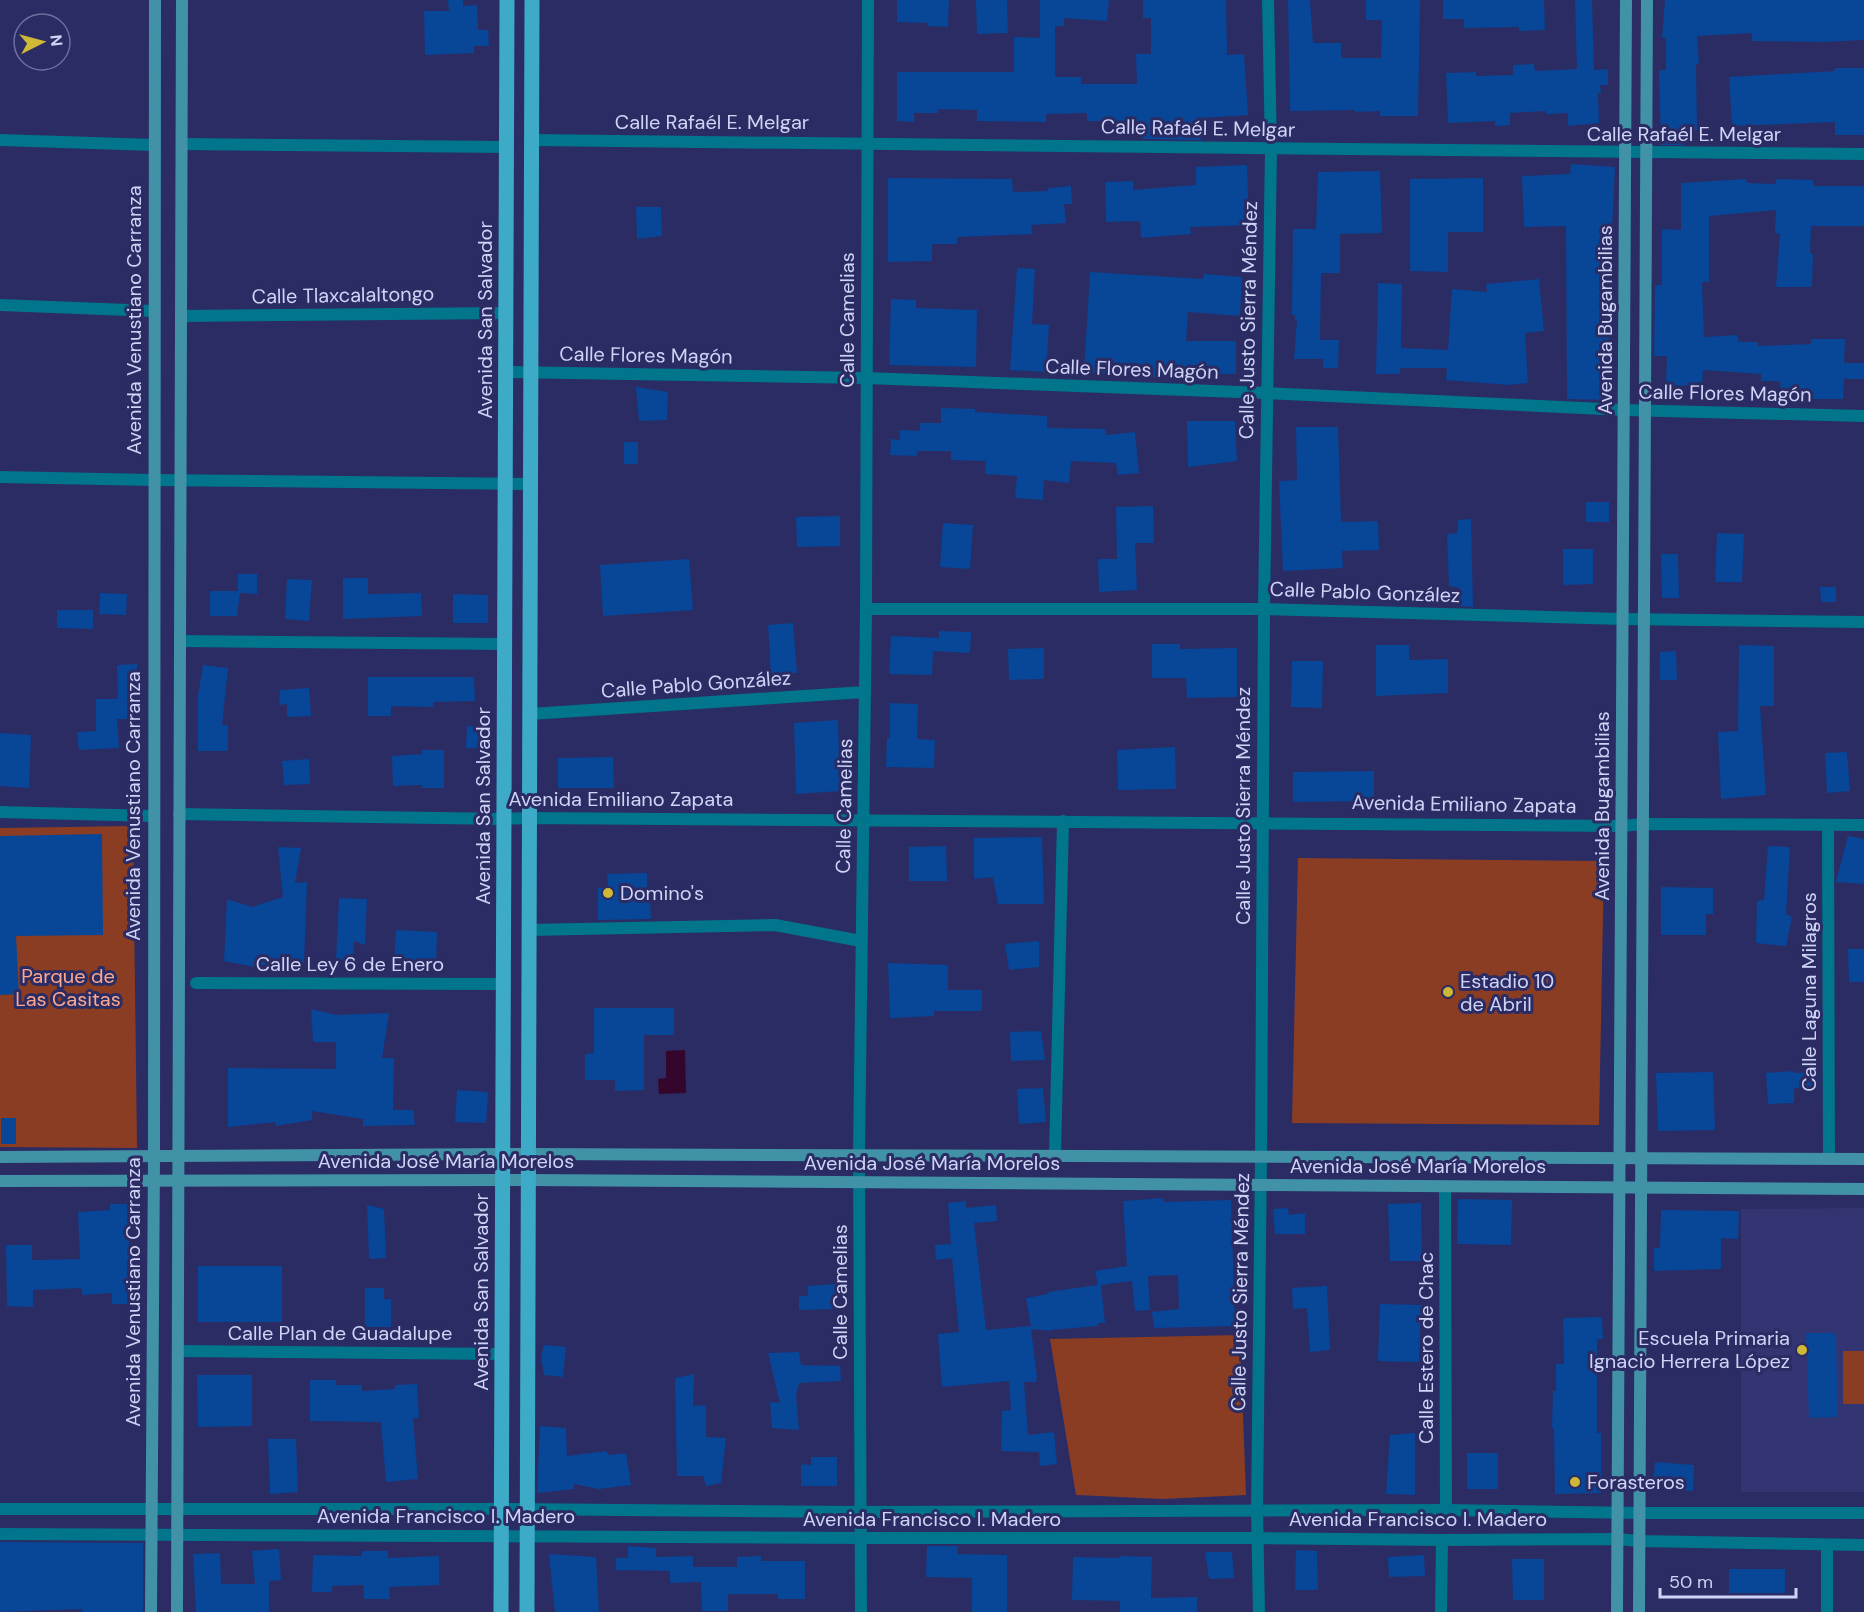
<svg xmlns="http://www.w3.org/2000/svg" width="1864" height="1612" font-family="'DM Sans',sans-serif">
<rect width="100%" height="100%" fill="#2b2c63"/>
<path fill="#333572" d="M1864 1208V1492H1741V1209Z"/>
<g fill="#8b3d23">
<path d="M133 826 137 1148 0 1147V828Z"/>
<path d="M1298 858 1604 861 1599 1125 1292 1123Z"/>
<path d="M1240 1335 1246 1495 1163 1499 1076 1495 1050 1339Z"/>
<rect x="1843" y="1351" width="21" height="53"/>
</g>
<path fill="#35062b" d="M685 1050 686 1093 659 1094 658 1079 666 1078V1051Z"/>
<g fill="#084698">
<path d="M448 0H463V6L477 5 478 30H488L489 46H474V53L425 55 424 11H449Z"/>
<path d="M897 0H949L948 27 928 26V23L897 22Z"/>
<path d="M976 0H1007L1008 33 977 34Z"/>
<path d="M1040 0H1109L1107 21 1064 18V26H1055V77H1081V84H1137L1136 54H1151V18H1143V0H1226L1227 55 1244 54 1248 115 1201 118V140L1143 139 1138 121H1087V113L1046 114V122L977 121V110L938 109V113H914V122L897 121V72H1014V37L1040 38Z"/>
<path d="M1288 0H1310L1313 43H1341V58H1381L1382 20H1366V0H1420L1418 116H1380V111L1355 112V110L1290 111Z"/>
<path d="M1443 0H1544L1545 30 1519 31V27L1464 28V19H1443Z"/>
<path d="M1575 0H1592L1594 70 1608 69V85H1600L1601 93H1598L1599 123 1568 126V113L1546 114V111L1510 113V125L1495 126V121L1448 123 1446 73 1476 72V76L1513 75V65L1534 64 1535 71 1577 69Z"/>
<path d="M1665 0H1864V40L1823 42 1752 41V33L1697 36 1699 63 1696 64 1697 130 1683 131V145H1661L1659 70H1666V37L1662 38Z"/>
<path d="M1835 68H1864V135H1835V122L1732 126 1729 77 1835 71Z"/>
<path d="M1571 164 1615 167 1612 230H1607V307H1609L1610 400 1567 399 1566 226 1524 227 1522 176 1570 174Z"/>
<path d="M1247 165 1249 225 1190 227 1191 234 1141 238 1140 221 1106 222 1105 182 1133 181V190L1196 185V167Z"/>
<path d="M1380 171 1382 233 1340 234V273H1321L1320 340H1339L1338 368H1323V359H1294L1297 320H1295V315H1292L1293 229H1316L1318 172Z"/>
<path d="M888 178 1012 179 1013 192 1048 191V188L1071 186 1072 204H1064L1066 223 1031 225 1032 234 957 237V244H932V261L888 262Z"/>
<path d="M1483 178V232H1448V272L1410 271V179Z"/>
<path d="M1746 179 1747 183 1775 184 1777 179 1813 180V186H1864V226H1811L1810 253 1813 254 1812 287H1776L1780 234 1775 233 1776 210 1709 216V282H1702L1704 337 1737 335 1739 342H1758V346L1811 344V339H1845L1844 363H1864V379H1844L1843 399H1807L1808 394 1781 393 1780 381H1761V374L1703 370 1702 386 1666 385 1667 356H1654L1655 285H1662V229L1681 230V183Z"/>
<path d="M636 207H661L662 236 637 239Z"/>
<path d="M1017 268 1035 269 1032 324 1049 325 1046 372 1010 370Z"/>
<path d="M1090 272 1203 279 1204 274 1242 277 1240 316 1188 312 1186 341H1236V374H1184V379L1084 372Z"/>
<path d="M1539 279 1544 331 1525 333 1528 383 1509 385 1446 380 1447 368H1400V374H1376L1378 283 1402 284 1401 348 1448 350 1452 289 1487 292 1486 284Z"/>
<path d="M891 299 916 300V308L977 310 976 367 889 365Z"/>
<path d="M636 387 668 392 667 420 639 421Z"/>
<path d="M941 408 975 409V412L1047 416V428L1106 429V435L1135 432 1139 473 1118 475 1116 463 1071 461 1069 483 1044 480 1043 500 1015 498 1017 476 985 474 986 461 951 460V451H917V456L890 455 891 439 900 440V430L920 431V423H941Z"/>
<path d="M1187 421H1235L1237 461 1188 467Z"/>
<path d="M1296 427H1338L1341 522 1378 521 1379 550 1342 551 1343 568 1283 571 1279 481 1297 480Z"/>
<rect x="624" y="442" width="14" height="22"/>
<rect x="1586" y="502" width="23" height="20"/>
<path d="M1153 506 1154 543H1135L1137 590 1099 592 1098 559H1117L1116 507Z"/>
<path d="M840 516V546L797 547 796 517Z"/>
<path d="M1471 519 1473 607 1460 606 1459 588 1449 586 1447 534 1457 533 1458 520Z"/>
<path d="M943 523 973 525 970 569 940 567Z"/>
<path d="M1717 533 1744 534 1742 582H1715Z"/>
<path d="M1563 549H1593V584L1563 585Z"/>
<path d="M1661 554H1678L1679 598H1662Z"/>
<path d="M689 559 693 610 603 616 600 565Z"/>
<path d="M238 574H257V594L240 593 237 616H210V591H238Z"/>
<path d="M343 578H368V594L421 593 422 616 343 619Z"/>
<path d="M287 579 312 580 309 621 285 619Z"/>
<path d="M1820 587H1836V602H1821Z"/>
<path d="M100 593 127 594 126 615 99 614Z"/>
<path d="M453 594 488 595V623H453Z"/>
<path d="M57 610H93V629L57 628Z"/>
<path d="M793 623 797 673 771 675 768 625Z"/>
<path d="M939 631 971 632 970 653 933 651 932 675 889 674 891 636 939 638Z"/>
<path d="M1152 644H1180V649L1237 648V697L1187 698 1186 678H1152Z"/>
<path d="M1376 645H1409V660L1448 659V693L1376 696Z"/>
<path d="M1739 645 1774 646V706H1760L1766 795 1721 799 1718 732 1738 731Z"/>
<path d="M1044 648V679L1009 680 1008 649Z"/>
<path d="M1676 651 1677 680H1660V652Z"/>
<path d="M1292 661H1323L1322 708 1291 707Z"/>
<path d="M137 664V719H117L119 748 79 750 77 732 96 731V699H118L117 665Z"/>
<path d="M203 665 228 668 222 725H228V751H198V696Z"/>
<path d="M368 677H474L475 701 433 702V707L391 706V716H368Z"/>
<path d="M309 688 311 716 287 717V704L279 705 280 690Z"/>
<path d="M890 703 918 704 917 739 935 740 934 768 886 767 887 738H890Z"/>
<path d="M838 720 840 791 796 794 794 723Z"/>
<path d="M467 726 486 727 485 748H466Z"/>
<path d="M0 733 31 735 29 788 0 786Z"/>
<path d="M1175 747 1176 789 1118 790 1117 750Z"/>
<path d="M422 750H444V788H422V785L393 786 392 756 422 754Z"/>
<path d="M1847 752 1850 791 1827 793 1825 753Z"/>
<path d="M613 757 614 788H558V758Z"/>
<path d="M309 759 310 784 284 785 282 761Z"/>
<path d="M1374 771V801L1293 802V772Z"/>
<path d="M102 834 103 935 16 936 19 994 0 995V836Z"/>
<path d="M1848 836 1864 839V884L1836 882Z"/>
<path d="M1042 837 1044 904H998L993 877 974 879V838Z"/>
<path d="M946 846 947 881H909V847Z"/>
<path d="M1768 846 1790 847 1786 914 1792 917 1786 946 1756 943 1757 901 1764 900Z"/>
<path d="M278 847 301 848 295 883 307 882 304 963 279 961 255 967 224 961 227 899 252 907 283 897Z"/>
<path d="M647 873V899H650L651 919 598 920V888H608L607 874Z"/>
<path d="M1661 887 1713 888V914H1706V935H1661Z"/>
<path d="M339 898 367 899 365 945 354 941 353 961 336 960Z"/>
<path d="M396 930 437 932 436 963 394 961Z"/>
<path d="M1039 941V967L1009 970 1005 944Z"/>
<path d="M1848 949H1864V982H1849Z"/>
<path d="M888 963 948 965V990H982V1011H934V1016L890 1018Z"/>
<path d="M594 1008H674V1035H644V1090L615 1091V1080H585V1054L594 1053Z"/>
<path d="M311 1009 336 1015 389 1013 382 1058H394L393 1110H413L415 1125 363 1126V1119L312 1111V1120L275 1126 276 1122 228 1127V1068L336 1069V1042H313Z"/>
<path d="M1041 1031 1045 1060 1011 1061 1010 1032Z"/>
<path d="M1794 1071V1073L1818 1072 1819 1087 1794 1088V1103L1768 1104 1766 1073Z"/>
<path d="M1713 1072 1715 1130 1658 1131 1656 1073Z"/>
<path d="M1043 1088 1046 1122 1019 1124 1017 1089Z"/>
<path d="M457 1090 488 1092 486 1123 455 1122Z"/>
<rect x="1" y="1118" width="15" height="26"/>
<path d="M1163 1198 1164 1202 1231 1200 1235 1326 1154 1328 1152 1312 1179 1309 1178 1275 1148 1276 1150 1310 1135 1311 1132 1281 1101 1285 1105 1323H1098V1326L1050 1330 1051 1331 1031 1329 1037 1377 1036 1382H1024L1028 1435 1054 1432 1057 1464 1040 1466 1039 1452 1001 1451 1002 1411 1011 1410 1009 1381 942 1387 938 1334 959 1332 952 1258 936 1260 935 1245 951 1244 948 1203 966 1201V1208L996 1205 997 1221 974 1223 986 1330 1031 1326 1026 1298 1048 1294V1292L1098 1285 1095 1271 1127 1266 1123 1201Z"/>
<path d="M1458 1199 1512 1200 1511 1245 1457 1244Z"/>
<path d="M1421 1203 1422 1261H1390L1388 1204Z"/>
<path d="M110 1204H128L130 1304H112V1293L82 1295 81 1288 33 1290V1307L7 1306 6 1245H32V1260L80 1259 78 1212 110 1210Z"/>
<path d="M367 1205 384 1209 386 1258 369 1259Z"/>
<path d="M1288 1208 1289 1215 1305 1213V1234H1275L1273 1209Z"/>
<path d="M1661 1210 1739 1211 1738 1239 1721 1238V1269L1654 1271V1248H1660Z"/>
<rect x="198" y="1266" width="84" height="56"/>
<path d="M835 1284 836 1309 799 1310V1296H808V1286Z"/>
<path d="M1327 1286 1330 1350 1310 1352 1307 1308 1293 1309 1292 1288Z"/>
<path d="M365 1288H384V1299H391V1327H365Z"/>
<path d="M1380 1304 1421 1305 1419 1362 1378 1361Z"/>
<path d="M1602 1317 1603 1339H1597V1433H1601V1493L1555 1494 1554 1428H1552L1553 1391H1556V1364H1564L1563 1318Z"/>
<path d="M1806 1333H1836L1838 1417 1809 1418Z"/>
<path d="M544 1345 566 1347 563 1377 544 1375 541 1357Z"/>
<path d="M799 1352 801 1365 840 1366 841 1381 799 1383 796 1396 799 1430 772 1428 770 1402 780 1403 768 1353Z"/>
<path d="M694 1374 693 1406 706 1405V1437L726 1438 721 1483 706 1486 703 1476H677L675 1378Z"/>
<path d="M197 1375H252V1426L198 1427Z"/>
<path d="M310 1380H336V1385H362V1391L395 1389V1385L417 1384 419 1418H413L418 1479 386 1482 381 1422 310 1421Z"/>
<path d="M540 1426 566 1428 567 1456 606 1451 609 1455 626 1453 631 1485 599 1489 574 1484V1489L537 1493Z"/>
<path d="M1415 1433V1495L1386 1494 1390 1435Z"/>
<path d="M268 1439H296L298 1492 270 1494Z"/>
<rect x="1467" y="1453" width="31" height="36"/>
<path d="M811 1457H837V1486H801V1464L811 1465Z"/>
<path d="M1655 1462 1694 1465 1693 1491 1653 1488Z"/>
<path d="M0 1542 143 1543V1612H82V1609L0 1612Z"/>
<path d="M628 1546 656 1548V1557L693 1556V1567H737V1557L761 1556V1561H805V1599H778V1594H728V1611H702L701 1582 670 1583V1571L616 1570V1558H628Z"/>
<path d="M927 1546H958L957 1554 1007 1555V1612H972V1578L926 1577Z"/>
<path d="M279 1549 281 1580 269 1581V1612H196L193 1554 220 1553 221 1584H255L252 1551Z"/>
<path d="M1296 1550 1317 1551 1318 1590H1295Z"/>
<path d="M362 1551H388V1558L439 1556V1585L389 1587 390 1599H364L363 1585 332 1586V1592H312L313 1555 362 1556Z"/>
<path d="M1205 1552H1232L1234 1578 1209 1579Z"/>
<path d="M549 1554 596 1557 599 1612H555Z"/>
<path d="M1424 1555 1425 1576 1389 1577 1388 1557Z"/>
<path d="M1120 1556 1152 1557 1151 1598 1197 1597V1612H1120V1601L1072 1600 1073 1557 1120 1558Z"/>
<path d="M1512 1559H1544V1600H1513Z"/>
<rect x="1729" y="1569" width="56" height="24"/>
</g>
<g fill="none" stroke-linecap="round" stroke-linejoin="round">
<g stroke="#01758c" stroke-width="12">
<path d="M0 140 154 145"/>
<path d="M532 140C976 143 1420 153 1864 154"/>
<path d="M182 144 507 147"/>
<path d="M0 305 154 311"/>
<path d="M181 316 506 313"/>
<path d="M506 372 866 378 1266 393 1624 410 1864 416"/>
<path d="M0 477 153 480 531 484"/>
<path d="M866 609H1264L1622 619 1864 622"/>
<path d="M180 641 505 644"/>
<path d="M530 714 865 692"/>
<path d="M0 812 153 816"/>
<path d="M179 814 504 819 529 818C893 819 1257 820 1621 826L1643 824 1864 825"/>
<path d="M1828 825 1829 1158"/>
<path d="M529 930 775 925 861 941"/>
<path d="M196 983 503 984"/>
<path d="M1055 1156 1063 821"/>
<path d="M1445 1186 1446 1510"/>
<path d="M178 1351 502 1354"/>
<path d="M0 1509H501L860 1512 1446 1510 1639 1513H1864"/>
<path d="M0 1534 862 1538H1258L1442 1540 1617 1539 1639 1541 1864 1545"/>
<path d="M861 1612 859 1155 866 609 868 0"/>
<path d="M1259 1612 1257 1510 1261 1157 1264 609 1271 149 1268 0"/>
<path d="M1441 1612 1442 1540"/>
<path d="M1827 1612V1545"/>
</g>
<g stroke="#4192a7" stroke-width="12">
<path d="M0 1157 528 1154 1864 1159"/>
<path d="M0 1181 528 1180 1864 1189"/>
<path d="M151 1612 154 1156 155 0"/>
<path d="M177 1612 182 0"/>
<path d="M1617 1612 1626 0"/>
<path d="M1639 1612 1647 0"/>
</g>
<g stroke="#3dabc7" stroke-width="15">
<path d="M501 1612 507 0"/>
<path d="M527 1612 532 0"/>
</g>
</g>
<g fill="#d0b837" stroke="#2b2c63" stroke-width="2">
<circle cx="608" cy="893" r="6"/>
<circle cx="1448" cy="992" r="6"/>
<circle cx="1802" cy="1350" r="6"/>
<circle cx="1575" cy="1482" r="6"/>
</g>
<g text-anchor="middle" stroke-width="6" stroke-linejoin="round" paint-order="stroke">
<g font-size="20" fill="#cfd4f6" stroke="#2b2c63">
<text x="712" y="129">Calle Rafaél E. Melgar</text>
<text transform="translate(1198 128) rotate(1)" y="7">Calle Rafaél E. Melgar</text>
<text x="1684" y="141">Calle Rafaél E. Melgar</text>
<text transform="translate(343 295) rotate(-1)" y="7">Calle Tlaxcalaltongo</text>
<text transform="translate(134 320) rotate(-90)" y="7">Avenida Venustiano Carranza</text>
<text transform="translate(485 320) rotate(-90)" y="7">Avenida San Salvador</text>
<text transform="translate(847 320) rotate(-90)" y="7">Calle Camelias</text>
<text transform="translate(1248 320) rotate(-89)" y="7">Calle Justo Sierra Méndez</text>
<text transform="translate(1605 320) rotate(-90)" y="7">Avenida Bugambilias</text>
<text transform="translate(646 355) rotate(1)" y="7">Calle Flores Magón</text>
<text transform="translate(1132 369) rotate(2)" y="7">Calle Flores Magón</text>
<text transform="translate(1725 393) rotate(1)" y="7">Calle Flores Magón</text>
<text transform="translate(1365 592) rotate(2)" y="7">Calle Pablo González</text>
<text transform="translate(696 684) rotate(-4)" y="7">Calle Pablo González</text>
<text x="621" y="806">Avenida Emiliano Zapata</text>
<text transform="translate(1464 804) rotate(1)" y="7">Avenida Emiliano Zapata</text>
<text transform="translate(133 806) rotate(-90)" y="7">Avenida Venustiano Carranza</text>
<text transform="translate(483 806) rotate(-90)" y="7">Avenida San Salvador</text>
<text transform="translate(844 806) rotate(-89)" y="7">Calle Camelias</text>
<text transform="translate(1243 806) rotate(-90)" y="7">Calle Justo Sierra Méndez</text>
<text transform="translate(1602 806) rotate(-90)" y="7">Avenida Bugambilias</text>
<text x="350" y="971">Calle Ley 6 de Enero</text>
<text transform="translate(1809 992) rotate(-90)" y="7">Calle Laguna Milagros</text>
<text x="446" y="1168">Avenida José María Morelos</text>
<text x="932" y="1170">Avenida José María Morelos</text>
<text x="1418" y="1173">Avenida José María Morelos</text>
<text transform="translate(133 1292) rotate(-90)" y="7">Avenida Venustiano Carranza</text>
<text transform="translate(481 1292) rotate(-90)" y="7">Avenida San Salvador</text>
<text transform="translate(840 1292) rotate(-90)" y="7">Calle Camelias</text>
<text transform="translate(1240 1292) rotate(-89)" y="7">Calle Justo Sierra Méndez</text>
<text x="340" y="1340">Calle Plan de Guadalupe</text>
<text transform="translate(1426 1348) rotate(-90)" y="7">Calle Estero de Chac</text>
<text x="446" y="1523">Avenida Francisco I. Madero</text>
<text x="932" y="1526">Avenida Francisco I. Madero</text>
<text x="1418" y="1526">Avenida Francisco I. Madero</text>
</g>
<g font-size="20" fill="#cfd4f6" stroke="#2b2c63" text-anchor="start">
<text x="620" y="900">Domino's</text>
<text x="1460" y="988">Estadio 10<tspan x="1460" dy="23">de Abril</tspan></text>
<text x="1790" y="1345" text-anchor="end">Escuela Primaria<tspan x="1790" dy="23">Ignacio Herrera López</tspan></text>
<text x="1587" y="1489">Forasteros</text>
</g>
<g font-size="20" fill="#fca88e" stroke="#2b2c63">
<text x="68" y="983">Parque de<tspan x="68" dy="23">Las Casitas</tspan></text>
</g>
</g>
<g transform="translate(42 42) rotate(84)"><circle r="28" fill="#2b2c63" stroke="#6d6f9e" stroke-width="1.5"/>
<path d="M0-4.5L10 22L0 15L-10 22Z" fill="#d0b837"/>
<text y="-9" font-size="16" font-weight="bold" text-anchor="middle" fill="#cfd4f6">N</text>
</g>
<path d="M1660 1588v9h136v-9" fill="none" stroke="#cfd4f6" stroke-width="3"/>
<text x="1669" y="1588" font-size="18" fill="#cfd4f6" stroke="#2b2c63" stroke-width="4.5" paint-order="stroke">50 m</text>
</svg>
